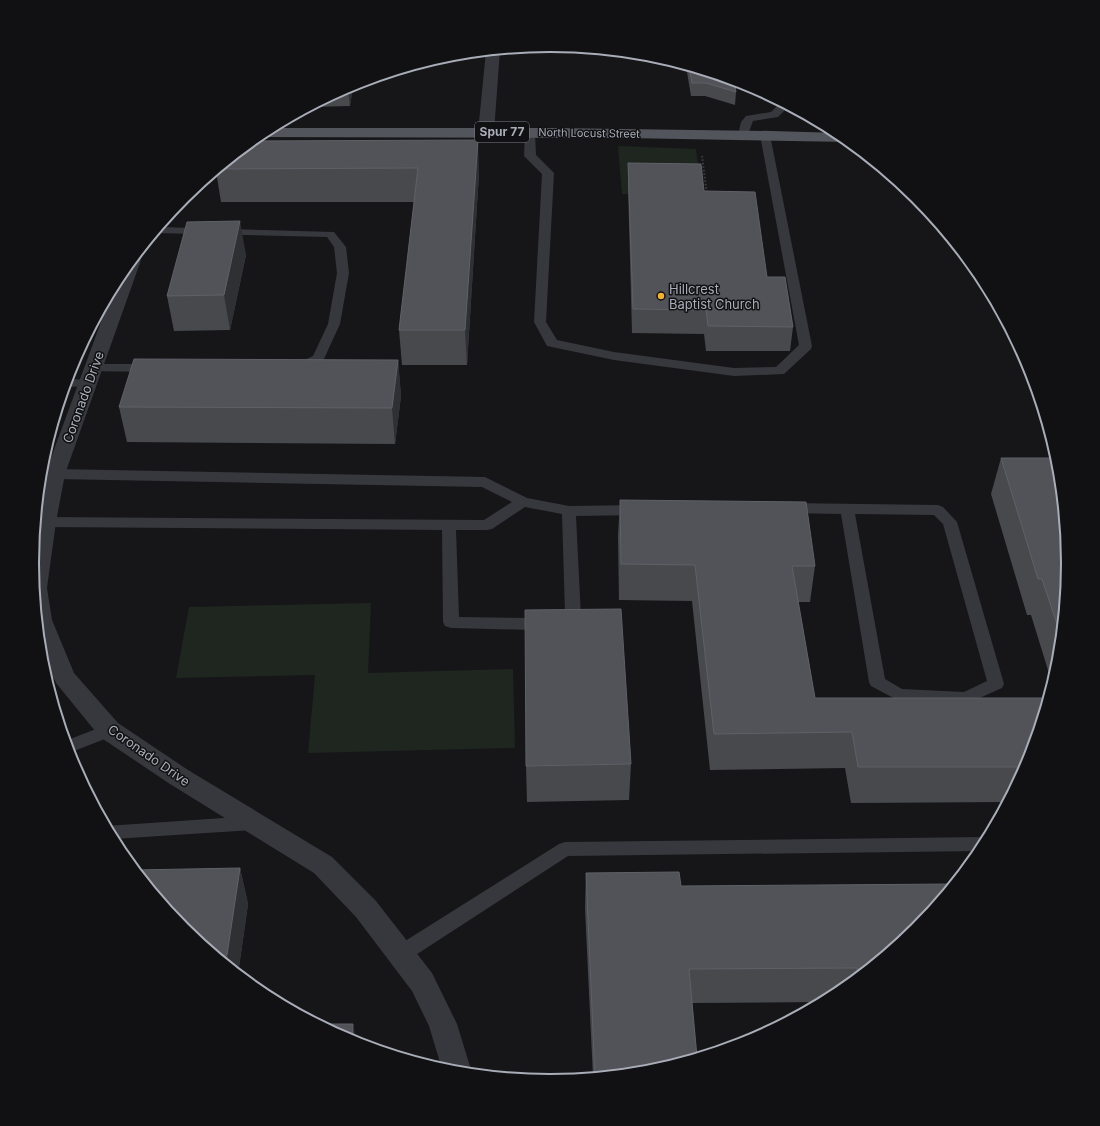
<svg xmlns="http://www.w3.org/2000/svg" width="1100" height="1126" font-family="Inter,sans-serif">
<rect width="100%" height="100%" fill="#161618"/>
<g fill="#1e261f">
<path d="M618 146 696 149 702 195 622 194Z"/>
<path d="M371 603 368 673 513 669 515 748 308 753 315 675 176 678 189 607Z"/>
</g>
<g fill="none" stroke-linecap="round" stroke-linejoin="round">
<path stroke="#3d3f44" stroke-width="2" stroke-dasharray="1.5 2" stroke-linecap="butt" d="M702 156 707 195"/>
<g fill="#37383d" fill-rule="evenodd">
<path d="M781 102 789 106 778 117 753 121 747 137H739L738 135 741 122 746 116 771 112Z"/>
<path d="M530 130 535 133 536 155 554 173 546 322 557 340 614 352 734 368 776 367 799 345 760 135 765 132 770 135 812 346 811 349 784 374 734 376 614 360 547 346 534 322 542 174 524 156 525 133Z"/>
<path d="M159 227 334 232 346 247 349 273 340 324 323 361 302 372H292L290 369 292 366 313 356 328 324 337 273 334 247 327 237 154 233Z"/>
<path d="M94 364H151L156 365 158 368 156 371 151 372 89 371 87 368 89 365Z"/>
<path d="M67 379 94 380 96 383 94 386 66 387H65Z"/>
<path d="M55 469 485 477 527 498 569 506 639 505 644 507 646 510 644 513 639 515 576 516 581 617 578 621 534 630 451 628 445 626 443 622 442 530 45 527 40 525 38 522 40 519 45 517 484 520 512 502 482 487 55 479 50 477 48 474 50 471ZM525 507 562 514 565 613 534 618 459 617 456 530H487L492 529Z"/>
<path d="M787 503 938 505 943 507 957 522 1004 684 1002 688 966 704 899 701 871 686 869 682 841 514 787 513 782 511 780 508 782 505ZM855 514 934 515 943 524 987 681 964 692 902 689 885 679Z"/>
<path d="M62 664 68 666 70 670 68 674 47 680 43 669Z"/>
<path d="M109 724 115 725 117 730 115 735 69 753 65 741Z"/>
<path d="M253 816 259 818 262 823 259 828 253 830 113 839 106 826Z"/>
<path d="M984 837 988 838 980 851 568 856 408 960 401 962 394 960 392 954 394 948 559 844 565 842Z"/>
</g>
<g fill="#37383d" fill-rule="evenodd">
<path d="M500 50 494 132 492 135 486 137 480 135 478 132 486 51Z"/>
<path d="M135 256H138L141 260 65 474 56 522 47 588 52 620 74 673 118 723 188 770 332 857 376 901 432 973 457 1024 472 1073 442 1069 429 1026 412 991 356 917 314 873 170 784 100 737 56 683 40 647 32 563 38 507 45 474 115 284 119 275Z"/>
</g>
<path fill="#53555c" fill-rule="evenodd" d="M270 128H553L772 131 839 133 849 142 626 138 257 137Z"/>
</g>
<g fill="#47494d">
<path d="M686 66 734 80 736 92 735 105 705 96H691Z"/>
<path d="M352 84 350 106 310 107Z"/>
<path d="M252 141 479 173 467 365H402L399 330 414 202H221L216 171Z"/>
<path d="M628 163 704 191 767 277 793 327 790 351H706L704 334 632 333 628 186Z"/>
<path d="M246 255 230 330 174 331 167 296Z"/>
<path d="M398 360 401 396 395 444 127 442 119 407Z"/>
<path d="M1001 458 1068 563 1058 664 1052 683 1031 615H1027L991 494Z"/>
<path d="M620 500 815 566 810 602H798L815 698 1028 761 1007 802 851 803 845 768 710 770 692 601 619 600 618 536Z"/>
<path d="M631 764 629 800 527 802 526 766Z"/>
<path d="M240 868 248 904 238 974 184 929Z"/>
<path d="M586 873 681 886 916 929 838 994 822 1002 692 1003 651 1071 593 1077 585 908Z"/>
</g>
<g fill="#2f3033">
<path d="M354 84 350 106 348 90 349 86Z"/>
<path d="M478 140 479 173 467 365 465 330Z"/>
<path d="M240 221 246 255 230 330 224 295Z"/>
<path d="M398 360 401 396 395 444 392 408Z"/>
<path d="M240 868 248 904 238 974 230 967 227 955Z"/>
<path d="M353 1024 357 1043 352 1042Z"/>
</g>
<g fill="#525359" stroke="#5f6168">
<path d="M689 66 734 80 736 92 706 83H692Z"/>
<path d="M349 86 348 90H341Z"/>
<path d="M478 140 465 330H399L418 168 218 169 252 141Z"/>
<path d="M628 163 701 164 704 191 755 192 767 277H785L793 327 708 326 706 310 633 309Z"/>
<path d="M240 221 224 295 167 296 187 222Z"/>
<path d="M134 359 398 360 392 408 119 407Z"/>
<path d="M1001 458H1057L1058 462 1068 563 1061 636 1042 579H1038Z"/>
<path d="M620 500 806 502 815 566H792L815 698H1048L1028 761 1026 767H858L852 732 714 734 695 565 621 564Z"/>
<path d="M621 609 631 764 526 766 525 610Z"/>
<path d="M240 868 227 955H215L184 929 135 870Z"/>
<path d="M679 872 681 886 953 884 916 929 859 976 857 968 689 969 697 1057 651 1071 595 1077 586 873Z"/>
<path d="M320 1024H353L352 1042V1041Z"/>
</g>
<circle fill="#f2b134" stroke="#111113" stroke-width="1.5" cx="661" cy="296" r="4"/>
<g text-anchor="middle" stroke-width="3" stroke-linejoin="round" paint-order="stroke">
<g font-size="11" fill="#a8adb8" stroke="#111113">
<text transform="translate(589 133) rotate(1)" y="4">North Locust Street</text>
</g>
<rect fill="#111113" stroke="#7b7e86" stroke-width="1" x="475" y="122" width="54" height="20" rx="3"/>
<g font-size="12" font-weight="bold" fill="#a8adb8">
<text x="502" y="136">Spur 77</text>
</g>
<g font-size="13" fill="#a8adb8" stroke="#111113" text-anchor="start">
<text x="669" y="294">Hillcrest<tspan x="669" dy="15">Baptist Church</tspan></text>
</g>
<g font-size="13" fill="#a8adb8" stroke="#111113">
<text transform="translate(83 397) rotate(-70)" y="5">Coronado Drive</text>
<text transform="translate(149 755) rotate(35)" y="5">Coronado Drive</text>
</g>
</g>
<path d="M0 0H1100V1126H0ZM39 563a511 511 0 1 1 1022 0a511 511 0 1 1-1022 0Z" fill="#111113" fill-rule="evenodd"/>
<path fill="none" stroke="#a8adb8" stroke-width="2" d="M39 563a511 511 0 1 1 1022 0a511 511 0 1 1-1022 0Z"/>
</svg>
